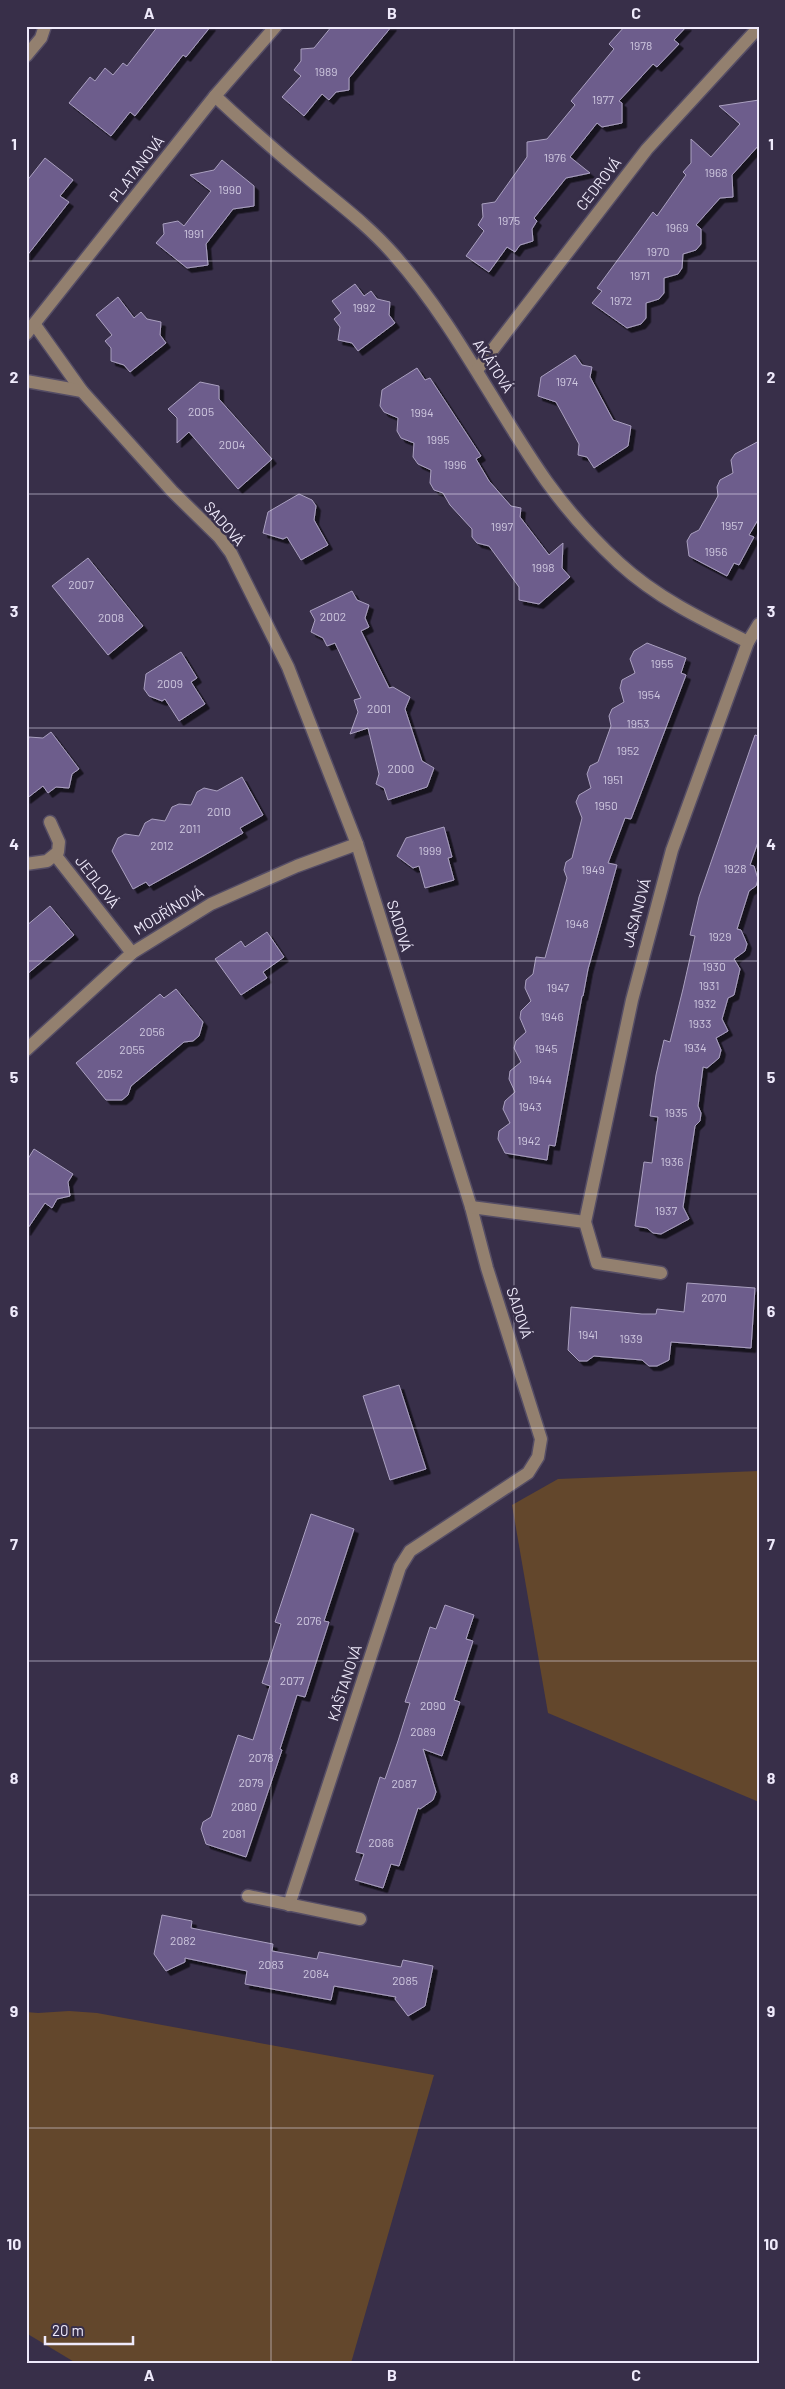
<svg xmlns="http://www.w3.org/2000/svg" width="785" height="2389" font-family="Barlow,sans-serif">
<defs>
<filter id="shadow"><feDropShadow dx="4.5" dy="4.5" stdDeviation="0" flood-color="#0009"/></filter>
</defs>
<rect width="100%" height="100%" fill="#382f49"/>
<g fill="#63472c">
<path d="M759 1471V1802L548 1713 512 1505 558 1479Z"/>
<path d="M69 2011 97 2013 434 2075 351 2363H76L26 2333V2012L38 2013Z"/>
</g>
<g fill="#6d5d8c" stroke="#aaa0c0" filter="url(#shadow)">
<path d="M158 26H211L186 57 183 55 135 116 130 112 111 136 69 103 90 77 95 81 105 68 113 75 123 63 127 66Z"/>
<path d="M332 26H392L349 78V90L336 92 329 100 322 94 304 116 282 97 301 76 294 70 301 61V49L314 48Z"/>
<path d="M625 26H687L674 40 679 44 657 67 653 64 619 101 622 103V123L602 127 597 123 570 157 590 173 566 178 534 218 537 221 532 229 533 241 520 245 515 252 507 247 489 272 466 256 484 231 478 225 483 217 482 204 495 202 527 157V142L547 139 575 105 571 101 614 49 609 44Z"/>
<path d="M759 100V145L732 175 733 197 720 198 696 225 701 229V244L696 250 683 254 682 268 678 274 664 278V293L659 299 646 303V318L641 324 627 328 592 303 602 291 597 288 653 212 657 216 686 175 683 172 691 163V139L711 157 740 124 719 106Z"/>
<path d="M45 158 73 180 60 196 69 202 26 257V182Z"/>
<path d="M222 160 254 186V206L233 209 206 244 208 265 187 268 156 243 164 234 163 224 178 221 184 226 211 191 190 175 214 170Z"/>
<path d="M355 284 364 296 371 291 377 299 390 302 389 315 395 323 358 351 352 343 338 340 340 327 334 319 341 313 332 301Z"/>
<path d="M118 297 134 318 141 312 147 319 161 322 160 335 166 343 130 372 124 365 111 361V348L105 341 112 335 96 315Z"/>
<path d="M575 355 582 365 592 367 590 377 613 420 631 426 628 446 594 468 587 457 578 455 579 444 556 402 538 396 541 377Z"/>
<path d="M417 368 425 380 430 378 481 456 476 459 489 481 511 506 521 508 520 517 549 555 563 543 562 568 570 577 539 604 519 600V587L489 546 477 543 472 537V529L450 505 443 493 434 490 430 483 431 470 418 464 413 457 414 443 401 438 397 431 398 418 384 412 380 406 382 390Z"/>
<path d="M200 382 219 386V399L272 459 238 489 189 432 177 443V418L168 409Z"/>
<path d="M759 441V518L749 535 754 537 739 565 734 563 727 576 689 556 687 541 691 534 699 530 718 496 717 487 720 480 733 473 731 460 735 454Z"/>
<path d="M299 494 312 500 316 506 314 520 328 545 301 560 287 537 283 539 263 533 268 512Z"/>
<path d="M88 558 143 626 108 655 52 586Z"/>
<path d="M352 591 357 600 369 605 365 618 369 627 361 631 389 688 393 687 410 697 405 709 422 761 434 768 427 787 388 800 384 788 376 784 379 774 368 728 350 734 358 712 354 700 361 698 335 643 327 646 323 638 311 632 315 620 310 611Z"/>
<path d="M647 643 686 658 681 673 686 675 631 819 625 818 608 863 617 865 588 969 583 996H582L555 1146 549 1145 547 1160 505 1153 498 1139 499 1131 510 1123 503 1109 505 1101 515 1092 509 1079 510 1071 521 1062 514 1048 516 1041 526 1032 520 1018 521 1011 531 1001 525 988 526 980 533 974 536 957 545 958 564 889 567 878 564 870 566 862 572 858 582 818 576 802 579 795 591 788 587 774 590 766 598 762 611 726 609 716 612 709 624 702 620 688 622 680 635 673 630 659 634 651Z"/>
<path d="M181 652 197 678 191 682 205 704 179 721 165 699 162 701 149 696 144 689 146 674Z"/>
<path d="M51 732 79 769 72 774 69 788 56 787 48 793 43 786 26 799V750L29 737 43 738Z"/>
<path d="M755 735 759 736V839L750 865 754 866 758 879 756 886 749 891 737 929 741 930 747 944 745 951 734 959 740 969 734 995 728 998 722 1019 728 1031 716 1038 721 1050 719 1058 707 1068 703 1067 698 1106 701 1113 700 1121 695 1126 683 1207 689 1219 661 1234 653 1233 647 1228 635 1226 644 1162 652 1163 658 1117 650 1116 656 1075 664 1040 670 1042 683 989 695 936 690 935 699 897Z"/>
<path d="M242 777 263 815 240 828 243 833 203 856 149 886 146 882 133 889 112 851 118 838 125 834 139 836 145 823 152 819 165 821 172 807 179 804 191 805 197 792 204 788 217 791Z"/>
<path d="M444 827 452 857 448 858 454 880 425 888 419 866 413 868 397 856 406 838Z"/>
<path d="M50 906 74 935 26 975V926Z"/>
<path d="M267 932 284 957 263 972 267 978 241 995 215 959 241 941 245 947Z"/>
<path d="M176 989 203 1022 199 1036 193 1041 184 1042 131 1086 128 1095 122 1100H106L76 1063 160 994 164 998Z"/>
<path d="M34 1149 73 1174 68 1182 70 1196 57 1199 52 1208 45 1203 26 1231V1162Z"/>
<path d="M687 1283 755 1288 751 1348 671 1342 669 1360 657 1366H649L642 1360 594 1356 587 1361H579L568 1350 571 1307 642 1314H656L657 1309 684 1312Z"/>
<path d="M399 1385 426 1469 390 1480 363 1396Z"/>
<path d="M311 1514 354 1529 324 1621 329 1622 305 1697 297 1695 280 1749 282 1750 246 1857 206 1844 201 1829 203 1822 211 1817 238 1735 253 1740 270 1686 262 1683 281 1624 275 1622Z"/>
<path d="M445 1605 474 1615 466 1639 473 1641 454 1700 460 1702 442 1756 423 1749 436 1792 433 1800 420 1809 418 1808 399 1866 391 1864 383 1888 355 1880 364 1854 356 1852 380 1777 385 1779 398 1741 410 1703 405 1702 430 1627 436 1629Z"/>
<path d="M162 1915 192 1921 191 1928 273 1944 272 1951 295 1955 317 1959 319 1952 401 1967 403 1960 433 1966 425 2006 408 2016 395 1999 396 1997 334 1986 331 2000 245 1984 247 1971 185 1958V1962L166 1971 154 1954Z"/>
</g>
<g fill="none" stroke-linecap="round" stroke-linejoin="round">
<defs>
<g id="minor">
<path d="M26 56 41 38 45 26"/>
<path d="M215 96C247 126 280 155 314 183 342 206 371 228 395 256 455 324 495 408 547 482 568 511 593 539 619 563 657 598 703 620 748 642"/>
<path d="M35 325 82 391 172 491 219 537 231 553 288 667 357 844 471 1207 487 1268 541 1439 538 1457 528 1473 410 1551 400 1567 289 1905"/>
<path d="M26 334 215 96 276 26"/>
<path d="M477 370 647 149 759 27"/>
<path d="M26 381 82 391"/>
<path d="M56 856 132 953"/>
<path d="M26 864 47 861 58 852 59 842 50 822"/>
<path d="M26 1050 132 953 211 904 297 866 357 844"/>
<path d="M471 1207 585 1222"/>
<path d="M661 1273 597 1263 585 1222 632 1000 672 850 748 642 759 624"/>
<path d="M248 1896 360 1919"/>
</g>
</defs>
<use href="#minor" stroke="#554d65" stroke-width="15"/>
<use href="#minor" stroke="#93806f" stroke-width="12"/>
</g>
<path fill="none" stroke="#efeafb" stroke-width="1" stroke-opacity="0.55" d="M271 26V2363M514 26V2363M26 261H759M26 494H759M26 728H759M26 961H759M26 1194H759M26 1428H759M26 1661H759M26 1895H759M26 2128H759"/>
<g text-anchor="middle" stroke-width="5" stroke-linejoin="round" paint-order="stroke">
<g font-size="12" fill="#cec7df">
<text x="641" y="50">1978</text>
<text x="326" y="76">1989</text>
<text x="603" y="104">1977</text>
<text x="555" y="162">1976</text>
<text x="716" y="177">1968</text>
<text x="230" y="194">1990</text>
<text x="509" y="225">1975</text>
<text x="677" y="232">1969</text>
<text x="194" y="238">1991</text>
<text x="658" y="256">1970</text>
<text x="640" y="280">1971</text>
<text x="621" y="305">1972</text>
<text x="364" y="312">1992</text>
<text x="567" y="386">1974</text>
<text x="201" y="416">2005</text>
<text x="422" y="417">1994</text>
<text x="438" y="444">1995</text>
<text x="232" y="449">2004</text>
<text x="455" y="469">1996</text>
<text x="732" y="530">1957</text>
<text x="502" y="531">1997</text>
<text x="716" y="556">1956</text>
<text x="543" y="572">1998</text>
<text x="81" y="589">2007</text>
<text x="333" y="621">2002</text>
<text x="111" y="622">2008</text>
<text x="662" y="668">1955</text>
<text x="170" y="688">2009</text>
<text x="649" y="699">1954</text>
<text x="379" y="713">2001</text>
<text x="638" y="728">1953</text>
<text x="628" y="755">1952</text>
<text x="401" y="773">2000</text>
<text x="613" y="784">1951</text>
<text x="606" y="810">1950</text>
<text x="219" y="816">2010</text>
<text x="190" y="833">2011</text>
<text x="162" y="850">2012</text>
<text x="430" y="855">1999</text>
<text x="735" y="873">1928</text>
<text x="593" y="874">1949</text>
<text x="577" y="928">1948</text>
<text x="720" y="941">1929</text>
<text x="714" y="971">1930</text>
<text x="709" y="990">1931</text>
<text x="558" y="992">1947</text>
<text x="705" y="1008">1932</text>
<text x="552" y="1021">1946</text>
<text x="700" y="1028">1933</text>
<text x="152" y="1036">2056</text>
<text x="695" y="1052">1934</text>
<text x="546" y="1053">1945</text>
<text x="132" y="1054">2055</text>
<text x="110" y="1078">2052</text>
<text x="540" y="1084">1944</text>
<text x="530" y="1111">1943</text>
<text x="676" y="1117">1935</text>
<text x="529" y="1145">1942</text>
<text x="672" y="1166">1936</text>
<text x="666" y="1215">1937</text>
<text x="714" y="1302">2070</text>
<text x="588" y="1339">1941</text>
<text x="631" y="1343">1939</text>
<text x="309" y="1625">2076</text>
<text x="292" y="1685">2077</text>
<text x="433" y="1710">2090</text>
<text x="423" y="1736">2089</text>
<text x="261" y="1762">2078</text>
<text x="251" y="1787">2079</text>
<text x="404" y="1788">2087</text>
<text x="244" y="1811">2080</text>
<text x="234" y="1838">2081</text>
<text x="381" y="1847">2086</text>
<text x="183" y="1945">2082</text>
<text x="271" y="1969">2083</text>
<text x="316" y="1978">2084</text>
<text x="405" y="1985">2085</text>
</g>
<g font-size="15" fill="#efeafb" stroke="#382f49">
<text transform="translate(137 169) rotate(-52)" y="5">PLATANOVÁ</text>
<text transform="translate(599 184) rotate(-52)" y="5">CEDROVÁ</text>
<text transform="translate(493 366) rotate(57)" y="5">AKÁTOVÁ</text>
<text transform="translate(224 524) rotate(49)" y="5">SADOVÁ</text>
<text transform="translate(97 882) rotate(52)" y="5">JEDLOVÁ</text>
<text transform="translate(169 911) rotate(-31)" y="5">MODŘÍNOVÁ</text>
<text transform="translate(637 913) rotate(-75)" y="5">JASANOVÁ</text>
<text transform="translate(399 926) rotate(73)" y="5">SADOVÁ</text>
<text transform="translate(519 1313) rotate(72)" y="5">SADOVÁ</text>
<text transform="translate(345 1683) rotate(-72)" y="5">KAŠTANOVÁ</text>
</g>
</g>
<rect width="785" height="2389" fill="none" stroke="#382f49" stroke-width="55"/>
<path d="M45 2336v8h88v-8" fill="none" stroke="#efeafb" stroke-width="2.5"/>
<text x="52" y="2336" font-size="15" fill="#efeafb" stroke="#382f49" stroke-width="4" paint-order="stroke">20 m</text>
<rect x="28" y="28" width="730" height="2334" fill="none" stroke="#efeafb" stroke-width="2"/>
<g font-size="16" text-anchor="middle" font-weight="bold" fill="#efeafb">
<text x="149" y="19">A</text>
<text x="392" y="19">B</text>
<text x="636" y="19">C</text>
<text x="14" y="150">1</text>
<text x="771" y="150">1</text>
<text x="14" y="383">2</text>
<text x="771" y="383">2</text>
<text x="14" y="617">3</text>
<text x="771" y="617">3</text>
<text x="14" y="850">4</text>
<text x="771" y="850">4</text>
<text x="14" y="1083">5</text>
<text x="771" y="1083">5</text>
<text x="14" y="1317">6</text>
<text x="771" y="1317">6</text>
<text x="14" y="1550">7</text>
<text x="771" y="1550">7</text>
<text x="14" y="1784">8</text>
<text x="771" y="1784">8</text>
<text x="14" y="2017">9</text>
<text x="771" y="2017">9</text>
<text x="14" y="2250">10</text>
<text x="771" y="2250">10</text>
<text x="149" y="2381">A</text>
<text x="392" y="2381">B</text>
<text x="636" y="2381">C</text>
</g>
</svg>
